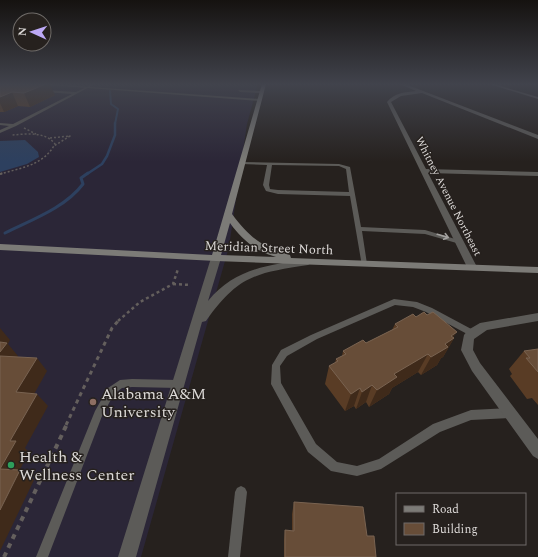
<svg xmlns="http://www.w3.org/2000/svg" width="538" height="557" font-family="Spectral,serif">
<rect width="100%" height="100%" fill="#26211e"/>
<path fill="#2b2637" d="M0 84H258L247 124 229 247 141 557H0Z"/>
<path fill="#2d405f" d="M25 140 38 152 39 157 27 164 0 172V141Z"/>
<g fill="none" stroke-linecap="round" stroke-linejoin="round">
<path stroke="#2d405f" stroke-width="2" d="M110 91 111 104 118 109 115 124"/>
<path stroke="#2d405f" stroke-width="2.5" d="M87 174 102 164 107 156 115 135V123"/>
<path stroke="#2d405f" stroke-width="3" d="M5 233C31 220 65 208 83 184L81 178 88 173"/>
<g stroke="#645f5d" stroke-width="1.5" stroke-dasharray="2 2" stroke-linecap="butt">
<path d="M24 128 36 134"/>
<path d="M50 138 70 136 54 146"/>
<path d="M0 174C21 168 44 165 55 144 45 131 26 134 12 135"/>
</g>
<path stroke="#645f5d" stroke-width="2" stroke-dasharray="2.5 2.5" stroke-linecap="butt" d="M0 174 3 173"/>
<g stroke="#645f5d" stroke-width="2.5" stroke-dasharray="3 3" stroke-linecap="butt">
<path d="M173 284 191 285"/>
<path d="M118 321 140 302 173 284 178 269"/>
</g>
<path stroke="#645f5d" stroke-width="3" stroke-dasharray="4 4" stroke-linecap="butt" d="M66 425 112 328 119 320"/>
<path stroke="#645f5d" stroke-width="4" stroke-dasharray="5 5" stroke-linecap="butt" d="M4 557 67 424"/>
<g fill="#5c5b58" fill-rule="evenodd">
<path d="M93 84H95L16 126 0 133V130L9 126 0 125V123L13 124 72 94 45 92 44 90 76 92Z"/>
<path d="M239 162 339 164 350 167 361 227 425 230 462 241 463 242 460 244 425 234 362 231 367 264 364 266H362L350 196 278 194 266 191 263 185 267 165 241 164H239ZM272 165 339 166 346 169 349 192 278 190 270 189 269 185Z"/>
<path d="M394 299 417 302 432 308 475 331 476 333 475 335 472 336 469 335 426 312 413 307 395 305 317 339 287 356 280 366 281 383 316 444 337 462 357 466 379 459 433 424 471 410 510 408 513 410 515 413 513 416 510 418 471 420 440 432 381 469 357 476 331 471 308 452 271 384 272 365 281 350 311 335Z"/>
<path d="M132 379 178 380 181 381 183 384 181 387 178 388 132 387 122 388 114 394 102 416 48 557H36L95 411 108 388 120 380Z"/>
<path d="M241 486 245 488 247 492 240 557H228L235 492 237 488Z"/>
</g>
<g fill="#5c5b58" fill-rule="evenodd">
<path d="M35 84H49L260 99 262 100 260 101Z"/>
<path d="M400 84H405L538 135V139L422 93 401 96 391 102 426 169 538 172V176L428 173 477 267 475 269H469L467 267 387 102C394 93 405 92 416 91Z"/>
<path d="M489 84H494L538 97V99Z"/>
<path d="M238 90 262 91 264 92 262 93 240 92Z"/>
<path d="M216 255 221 258 208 301C235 268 269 265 308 259L313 262 308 265C255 273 238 276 206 321L202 322 136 557H118L211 258Z"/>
<path d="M538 313V321L487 330 474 339 473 350 480 363 538 439V459L533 456 472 371 461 350 464 335 468 330 480 323Z"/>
</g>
<path fill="#7c7b77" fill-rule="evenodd" d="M262 84H266L232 214C250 238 262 247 290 255L291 258 538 267V273L216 261 0 250V244L212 255ZM230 223C242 240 256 251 276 257L221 255Z"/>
</g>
<g fill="#593c25">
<path d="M0 84 55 95 30 107 18 106 4 112H0Z"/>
<path d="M416 317 454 338 443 357 441 358 437 365 421 375 418 372 392 388 389 394 369 407 366 402 356 409 354 406 345 411 325 384 329 366 335 363 336 359 342 356 343 351 366 343 392 330 395 324Z"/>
<path d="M538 349V405L532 398 527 399 510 376 512 374 509 369 524 351Z"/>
<path d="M294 502 367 536 376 557H284V540L285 530 292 531V514Z"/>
</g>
<g fill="#3f2a1a">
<path d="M46 84H50L55 95 30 107 24 93Z"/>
<path d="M12 92 18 106 4 112 0 103V97Z"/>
<path d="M0 328 10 340 8 344 18 356 9 369 0 359Z"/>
<path d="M457 332 452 339 454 338 443 357 441 358 437 365 421 375 431 357 451 336Z"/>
<path d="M428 354 418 372 392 388 389 394 369 407 377 390 394 374Z"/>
<path d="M37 358 47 371 28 405 16 392Z"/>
<path d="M372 385 366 402 356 409 362 392Z"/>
<path d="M360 388 354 406 345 411 351 394Z"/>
<path d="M37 394 48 406 25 448 29 452 15 479 0 469 10 441Z"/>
<path d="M20 470 34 480 0 551V510Z"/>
</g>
<g fill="#674d38" stroke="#796351">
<path d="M0 84H46L24 93 12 92 0 97Z"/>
<path d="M424 312 427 315 433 312 457 332 451 336 454 338 445 344 448 347 431 357 428 354 394 374 397 377 377 390 372 385 362 392 360 388 351 394 329 366 338 361 336 359 346 354 343 351 363 340 366 343 398 327 395 324 413 314 416 317Z"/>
<path d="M0 342 7 343 0 352Z"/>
<path d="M538 349V372L526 358H530L524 351Z"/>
<path d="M0 356 37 358 16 392 37 394 10 441H16L0 469 20 470 0 510Z"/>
<path d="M294 502 363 507 367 536H374L376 557H285V530L294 531Z"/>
</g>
<defs><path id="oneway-shaft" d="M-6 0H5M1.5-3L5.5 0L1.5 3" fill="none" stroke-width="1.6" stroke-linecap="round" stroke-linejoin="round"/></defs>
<use stroke="#a2a09e" href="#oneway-shaft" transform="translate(443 236) rotate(16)"/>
<linearGradient id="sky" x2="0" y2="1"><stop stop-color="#151210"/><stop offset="0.52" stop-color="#41434c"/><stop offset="1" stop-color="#41434c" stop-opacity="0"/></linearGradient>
<rect width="538" height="162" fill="url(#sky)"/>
<circle fill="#8d6e63" stroke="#26211e" stroke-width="1.5" cx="93" cy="402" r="4"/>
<circle fill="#2e9e5b" stroke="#26211e" stroke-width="1.5" cx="11" cy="465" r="4"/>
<g text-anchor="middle" stroke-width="3" stroke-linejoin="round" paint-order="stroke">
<g font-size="11" fill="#dcd9d7" stroke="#26211e">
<text transform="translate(449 196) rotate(63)" y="4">Whitney Avenue Northeast</text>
</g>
<g font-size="13" fill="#dcd9d7" stroke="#26211e">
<text transform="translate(269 247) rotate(2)" y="5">Meridian Street North</text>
</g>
<g font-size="16" fill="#dcd9d7" stroke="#26211e" text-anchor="start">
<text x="101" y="399">Alabama A&amp;M<tspan x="101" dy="18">University</tspan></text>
<text x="19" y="462">Health &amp;<tspan x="19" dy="18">Wellness Center</tspan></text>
</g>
</g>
<rect x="396" y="493" width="130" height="52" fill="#26211e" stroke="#6f6b68"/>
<rect x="404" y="506" width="20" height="6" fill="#7c7b77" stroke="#6f6b68"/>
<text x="432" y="513" font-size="12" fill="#dcd9d7">Road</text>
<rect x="404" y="523" width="20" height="12" fill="#674d38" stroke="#6f6b68"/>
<text x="432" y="533" font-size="12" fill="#dcd9d7">Building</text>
<g transform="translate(32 32) rotate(273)"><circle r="19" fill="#26211e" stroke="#6f6b68"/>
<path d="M0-3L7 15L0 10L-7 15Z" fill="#bda9f5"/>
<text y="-6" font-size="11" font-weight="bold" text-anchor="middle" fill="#dcd9d7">N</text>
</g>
</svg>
